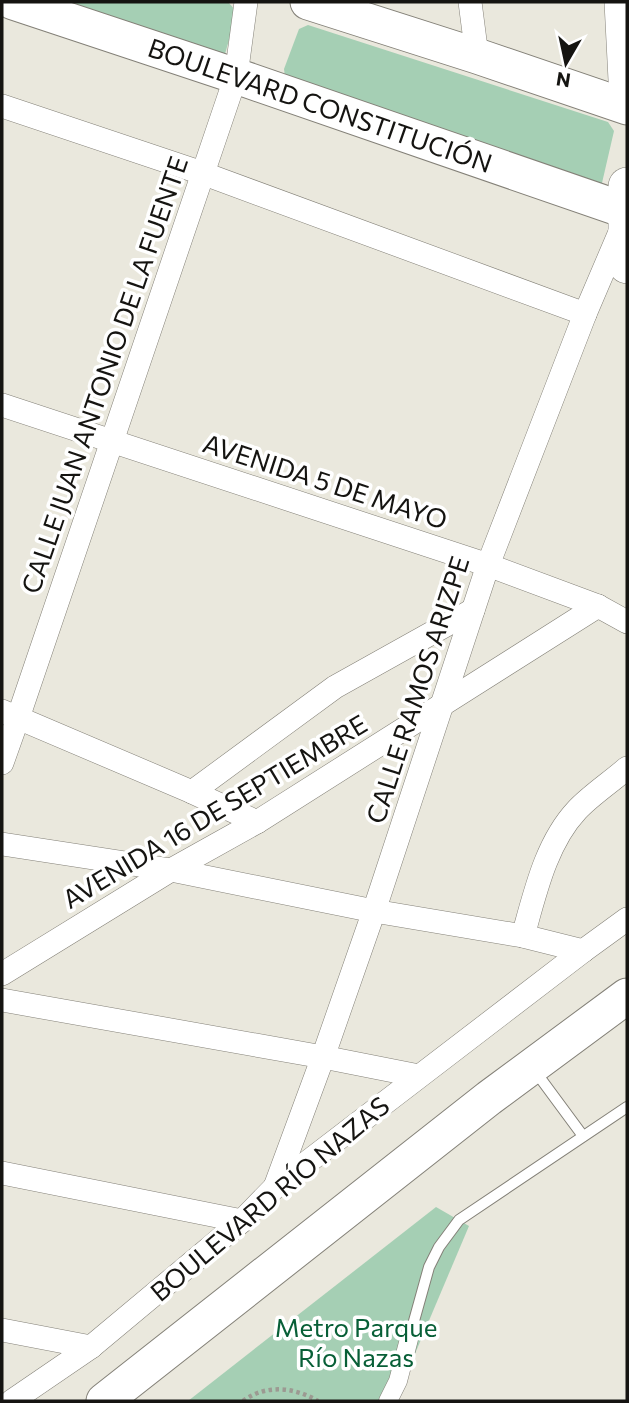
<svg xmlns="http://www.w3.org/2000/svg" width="629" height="1403" font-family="Commissioner,sans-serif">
<rect width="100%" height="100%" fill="#eae8dd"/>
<g fill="#a5cfb4">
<path d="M38 2H228L237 12 225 54 210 59Z"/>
<path d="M308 25 608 122 614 131 602 183 591 187 286 85 284 69 299 29Z"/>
<path d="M436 1207 469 1226 395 1401H188Z"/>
</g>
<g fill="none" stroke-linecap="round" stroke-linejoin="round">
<defs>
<g id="service">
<path d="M535 1071 583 1136"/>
<path d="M409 1339 429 1267 439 1247 459 1220 627 1107"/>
</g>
<path id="pedestrian" d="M388 1401 398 1381 409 1339"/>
<g id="minor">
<path d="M470 2 477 56"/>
<path d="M2 106 202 173 585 314"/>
<path d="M2 405 488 565 598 606 627 622"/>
<path d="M2 711 192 792 257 822"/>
<path d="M2 763 18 718 236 76 246 2"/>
<path d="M192 792 335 687 473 610"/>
<path d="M2 844 171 870 374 911 523 936 583 951"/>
<path d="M523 936C535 893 546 843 577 810 591 795 611 782 627 768"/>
<path d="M2 974 171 870 257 822 598 606"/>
<path d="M2 1000 323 1057 419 1076"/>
<path d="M2 1173 242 1221"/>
<path d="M275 1187 323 1057 374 911 488 565 585 314 620 232"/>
<path d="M2 1330 91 1347"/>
<path d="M12 1401 91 1347 242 1221 275 1187 583 951 627 919"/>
</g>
<g id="primary">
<path d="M13 2 236 76 627 211"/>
<path d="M308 2 477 56 627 107"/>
<path d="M104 1401 489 1098 627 996"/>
</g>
<g id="trunk">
<path d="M623 2 627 80"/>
<path d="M627 186V265"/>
</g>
</defs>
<use href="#service" stroke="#848178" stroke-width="12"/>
<use href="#pedestrian" stroke="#848178" stroke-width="19"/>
<use href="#minor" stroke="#848178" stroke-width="24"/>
<use href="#primary" stroke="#848178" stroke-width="37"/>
<use href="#trunk" stroke="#848178" stroke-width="38"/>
<path stroke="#9c9a92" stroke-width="4.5" stroke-dasharray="3.5 3.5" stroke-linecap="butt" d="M243 1401C266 1384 294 1387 318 1401"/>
<use href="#service" stroke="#fff" stroke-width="10"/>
<use href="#pedestrian" stroke="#fff" stroke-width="18"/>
<use href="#minor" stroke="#fff" stroke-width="23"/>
<use href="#primary" stroke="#fff" stroke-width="35"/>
<use href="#trunk" stroke="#fff" stroke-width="37"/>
</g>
<g text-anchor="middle" stroke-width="7" stroke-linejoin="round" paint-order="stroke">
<g font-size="26" fill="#151411" stroke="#fff">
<text transform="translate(320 106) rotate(19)" y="9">BOULEVARD CONSTITUCIÓN</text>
<text transform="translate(105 375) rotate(-71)" y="9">CALLE JUAN ANTONIO DE LA FUENTE</text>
<text transform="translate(325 482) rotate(18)" y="9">AVENIDA 5 DE MAYO</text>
<text transform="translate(418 690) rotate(-72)" y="9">CALLE RAMOS ARIZPE</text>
<text transform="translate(215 812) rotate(-31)" y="9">AVENIDA 16 DE SEPTIEMBRE</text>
<text transform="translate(270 1199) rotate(-40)" y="9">BOULEVARD RÍO NAZAS</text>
</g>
<g font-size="26" fill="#085f37" stroke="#fff">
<text x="356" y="1337">Metro Parque<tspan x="356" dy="30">Río Nazas</tspan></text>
</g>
</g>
<rect width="629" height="1403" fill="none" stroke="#151411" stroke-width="7"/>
<g transform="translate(566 63) rotate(189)" stroke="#ffffff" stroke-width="5" paint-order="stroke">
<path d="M0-5L12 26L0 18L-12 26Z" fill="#151411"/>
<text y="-10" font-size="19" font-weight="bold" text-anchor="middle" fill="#151411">N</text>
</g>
</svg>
